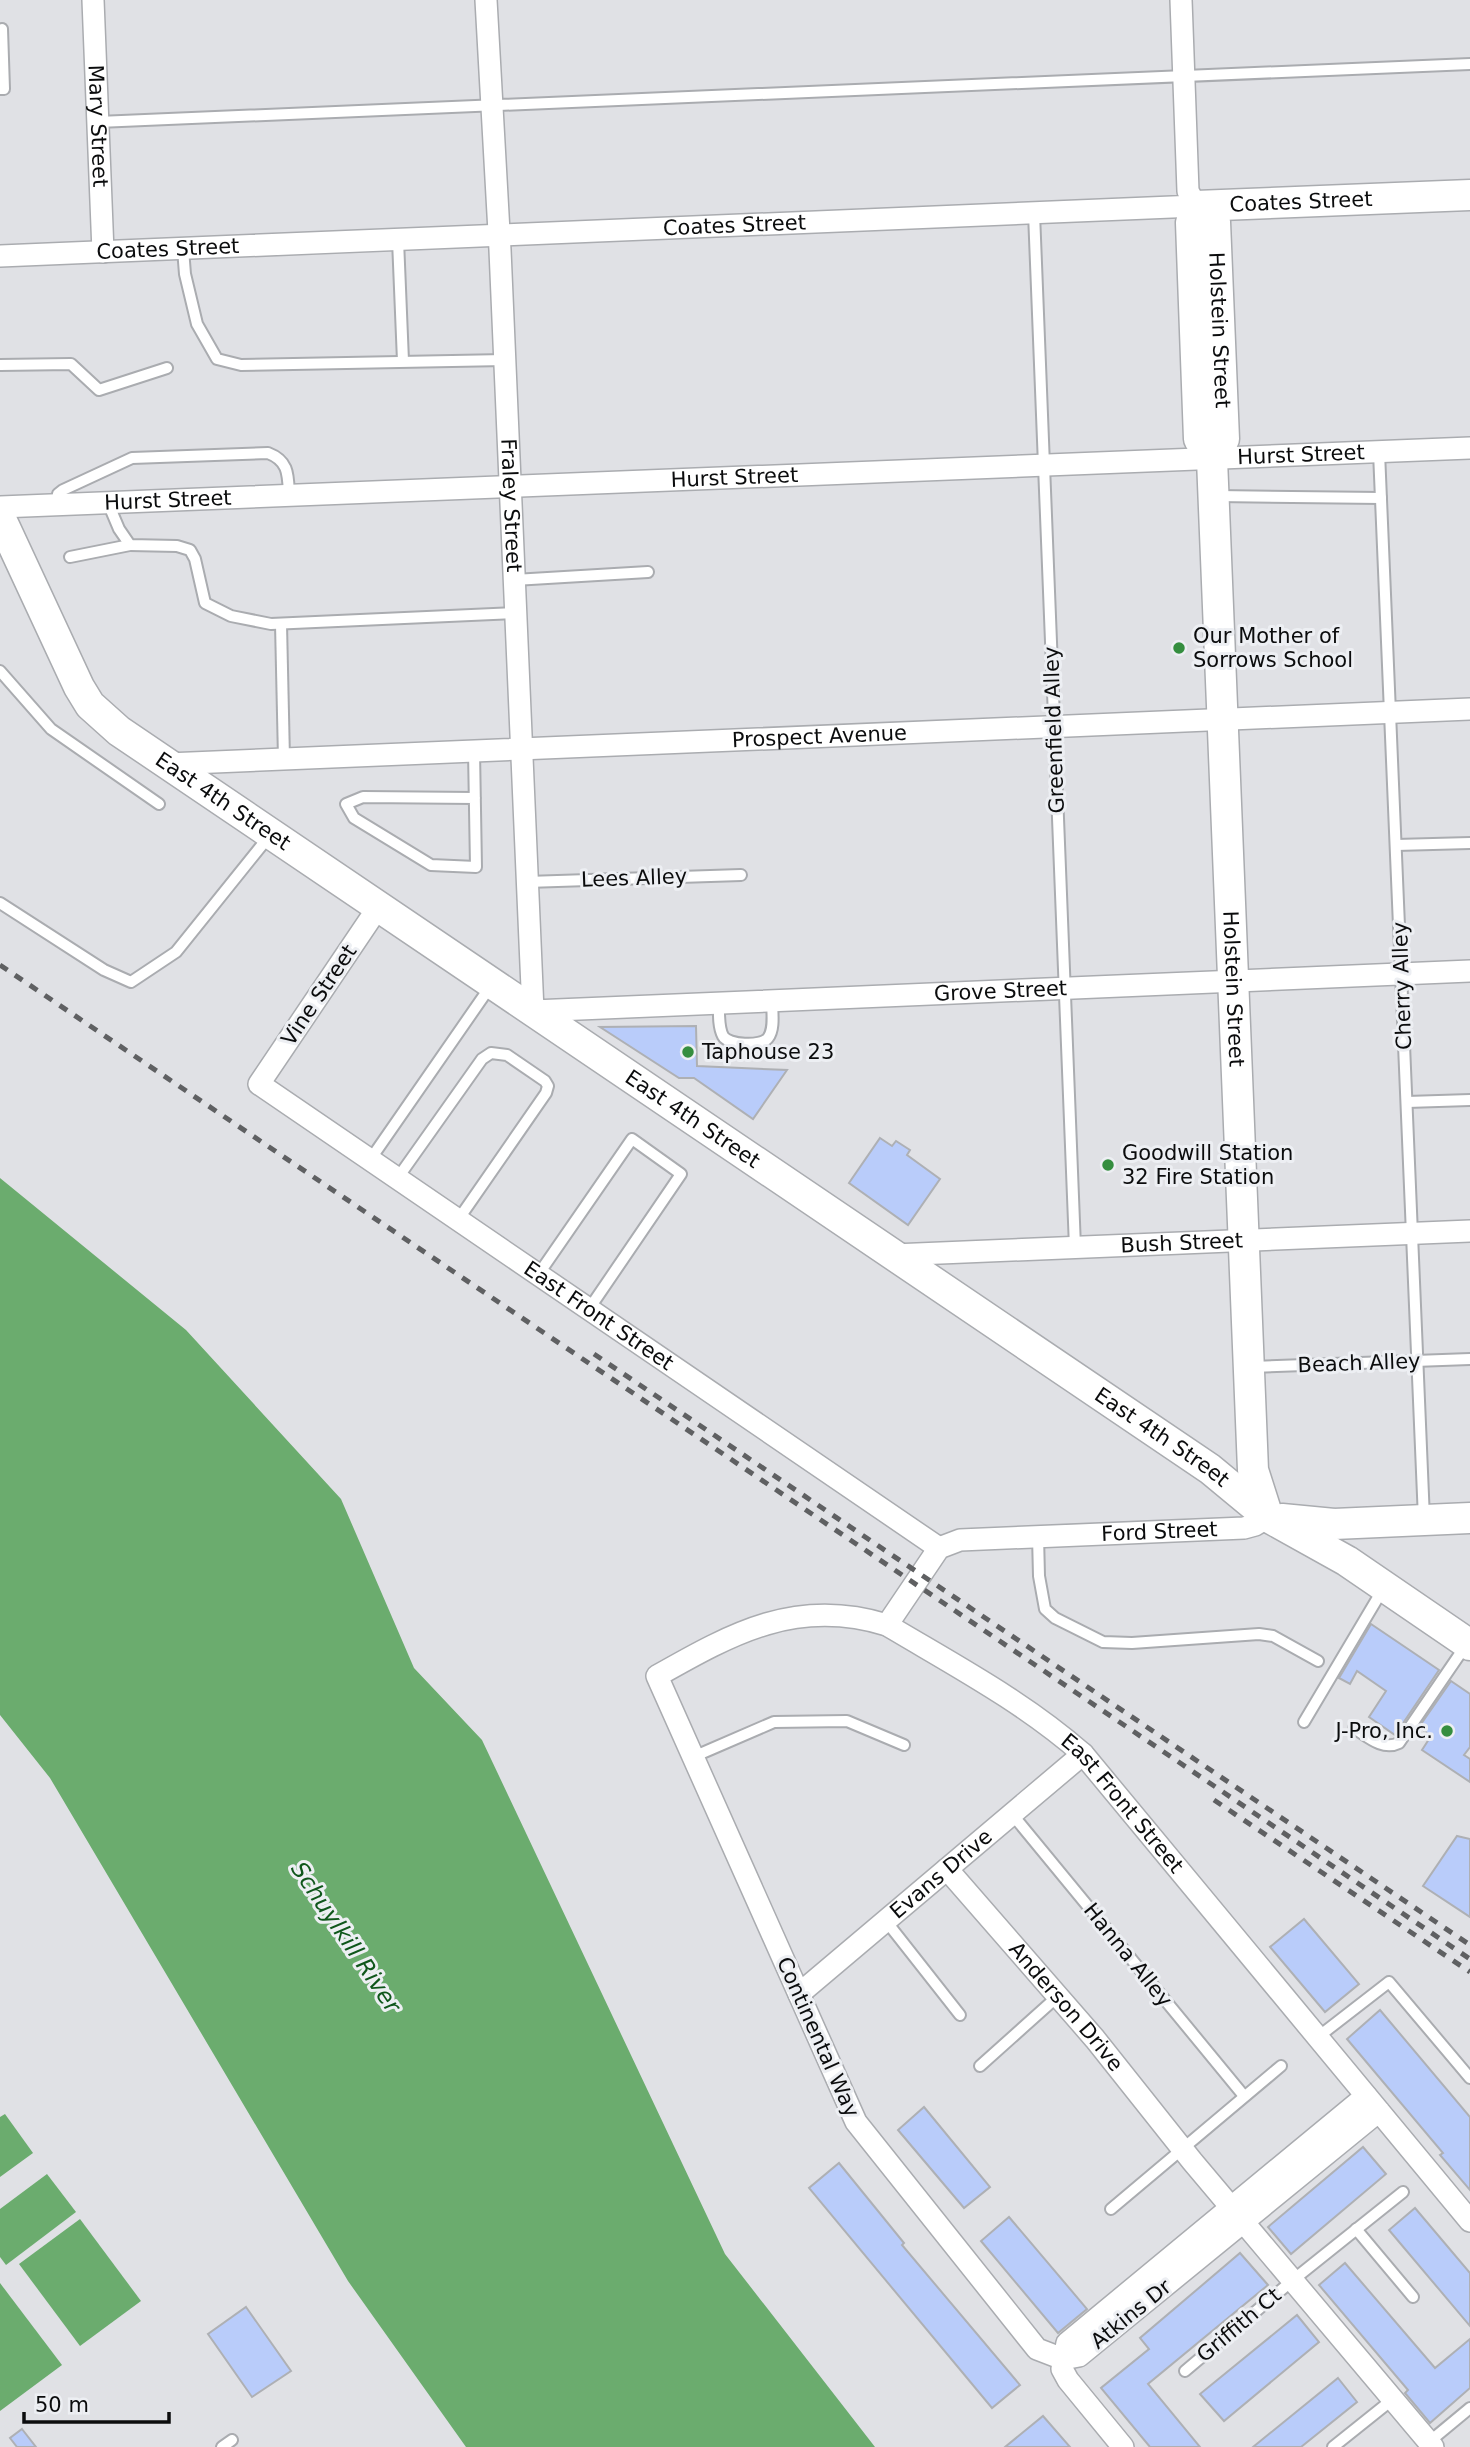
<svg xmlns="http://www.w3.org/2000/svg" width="1470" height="2447" font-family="'DejaVu Sans',sans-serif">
<rect width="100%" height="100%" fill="#e0e1e5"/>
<g fill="#6bac6e">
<path d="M0 1178 186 1330 341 1499 414 1668 482 1740 725 2254 875 2447H466L348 2281 50 1778 0 1715Z"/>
<path d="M5 2114 33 2153 0 2177V2117Z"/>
<path d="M47 2174 76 2212 6 2265 0 2257V2209Z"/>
<path d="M80 2219 141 2301 80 2346 19 2264Z"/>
<path d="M0 2283 62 2365 0 2411Z"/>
</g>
<g fill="#b9ccfa" stroke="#aeb0b4" stroke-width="2">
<path d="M696 1026 697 1066 787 1070 753 1119 694 1078H679L600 1027Z"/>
<path d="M880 1138 892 1146 896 1141 910 1150 907 1155 940 1179 908 1225 849 1183Z"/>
<path d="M1371 1624 1439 1670 1395 1735 1369 1717 1386 1691 1357 1671 1350 1684 1339 1678Z"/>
<path d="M1451 1681 1470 1694V1747L1464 1755 1470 1759V1782L1422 1750 1431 1736 1419 1727Z"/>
<path d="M1457 1836 1470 1839V1917L1423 1886Z"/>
<path d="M1304 1919 1359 1984 1325 2012 1270 1947Z"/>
<path d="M1380 2010 1470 2117V2190L1440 2155 1443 2153 1347 2039Z"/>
<path d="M924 2107 990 2187 964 2208 898 2130Z"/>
<path d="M1363 2147 1386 2174 1291 2254 1268 2227Z"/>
<path d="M839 2163 904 2243 902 2245 1020 2385 992 2408 809 2188Z"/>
<path d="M1415 2208 1470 2273V2326L1389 2230Z"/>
<path d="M1009 2217 1087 2309 1058 2333 981 2241Z"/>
<path d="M1240 2253 1268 2285 1148 2384 1200 2447H1150L1101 2388 1149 2349 1140 2338Z"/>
<path d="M1345 2263 1435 2368 1470 2339V2388L1430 2423 1405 2393 1408 2390 1319 2285Z"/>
<path d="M246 2307 291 2371 252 2397 208 2334Z"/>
<path d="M1297 2315 1319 2342 1224 2421 1200 2394Z"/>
<path d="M1338 2378 1357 2402 1301 2447H1253Z"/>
<path d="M1043 2416 1070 2447H1005Z"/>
<path d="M22 2429 36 2447H17L10 2438Z"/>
</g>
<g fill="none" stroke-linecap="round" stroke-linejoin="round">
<defs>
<g id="lane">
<path d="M0 30 2 29 4 89H0"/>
<path d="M98 122 1470 64"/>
<path d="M1034 213 1075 1247"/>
<path d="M398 240 403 361"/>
<path d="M183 249 185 274 197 324 217 359 241 365 505 360"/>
<path d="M0 365 71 364 99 390 167 368"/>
<path d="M1379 452 1424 1519"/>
<path d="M1217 496 1381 498"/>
<path d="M108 503 119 529 130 545 177 546 190 550 195 559 205 603 231 616 271 624 516 613"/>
<path d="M56 505 58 494 63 490 132 458 268 453C289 461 288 475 289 495"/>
<path d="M70 557 130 545"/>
<path d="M514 580 648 572"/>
<path d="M281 624 284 759"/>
<path d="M0 671 51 729 159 804"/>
<path d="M474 751 476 867 431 865 354 818 346 804 363 797 475 798"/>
<path d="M1396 845 1470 843"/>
<path d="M527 882 741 875"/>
<path d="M0 903 104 970 131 982 176 952 270 835"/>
<path d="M719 1002C719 1012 718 1027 723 1036 728 1045 761 1047 768 1038 775 1029 772 1012 772 1000"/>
<path d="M1407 1102 1470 1100"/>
<path d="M370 1160 492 984"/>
<path d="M397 1179 482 1059 491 1053 507 1055 545 1081 548 1086 546 1093 458 1220"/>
<path d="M538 1275 632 1139 681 1174 589 1309"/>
<path d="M1252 1367 1470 1359"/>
<path d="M1038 1536 1039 1576 1045 1609 1055 1618 1103 1642 1132 1643 1259 1634 1273 1636 1318 1661"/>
<path d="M1304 1722 1383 1589"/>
<path d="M1354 1728C1368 1737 1383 1751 1399 1743L1466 1645"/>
<path d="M693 1757 774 1722 847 1721 904 1745"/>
<path d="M1012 1814 1244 2096"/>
<path d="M886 1921 960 2015"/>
<path d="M1318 2037 1389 1982 1470 2078"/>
<path d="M980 2066 1057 1997"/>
<path d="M1111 2209 1281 2066"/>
<path d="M1356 2229 1413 2297"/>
<path d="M1185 2371 1293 2280 1403 2192"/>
<path d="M1429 2442 1470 2408"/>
<path d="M222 2447 232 2440"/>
<path d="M1333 2447 1393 2399"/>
</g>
<g id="street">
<path id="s1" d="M93 0 103 252"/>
<path id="s2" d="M486 0 500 250 533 1011 1470 971"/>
<path id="s3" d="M0 256 1196 206 1188 191 1181 0"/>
<path id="s4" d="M0 507 1470 448"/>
<path id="s5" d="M167 764 1470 709"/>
<path id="s6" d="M379 906 259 1084 939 1548"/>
<path id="s7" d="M893 1255 1470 1231"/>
<path id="s8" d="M887 1625 939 1548 960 1540 1244 1528 1255 1525 1268 1517"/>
<path id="s9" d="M947 1869 1095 2039 1192 2161 1433 2447"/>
<path id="s10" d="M799 1994 1083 1754"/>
<path id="s11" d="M1379 2111 1079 2356 1063 2359 1037 2349 856 2122 657 1676C733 1633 797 1597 887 1625 954 1665 1024 1702 1083 1754L1470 2221"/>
<path d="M1123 2447 1068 2380 1062 2369 1067 2343 1366 2096"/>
</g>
<g id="secondary">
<path id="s12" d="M1196 206 1191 223 1199 439 1212 459 1253 1470 1268 1517"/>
<path id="s13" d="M1196 206 1470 195"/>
<path id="s14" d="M1196 206 1215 222 1224 439 1212 459"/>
<path id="s15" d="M0 517 79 687 90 705 119 731 1210 1469 1268 1517 1347 1561 1470 1645"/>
<path d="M1282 1519 1334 1524 1470 1518"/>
</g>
</defs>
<use href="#lane" stroke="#aaacb0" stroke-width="14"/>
<use href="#street" stroke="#aaacb0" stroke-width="24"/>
<use href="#secondary" stroke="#aaacb0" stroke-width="33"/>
<use href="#lane" stroke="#fff" stroke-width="10"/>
<use href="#street" stroke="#fff" stroke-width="21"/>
<use href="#secondary" stroke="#fff" stroke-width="30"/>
<g stroke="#5f6062" stroke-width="5" stroke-dasharray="9 9" stroke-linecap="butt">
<path d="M0 965 1470 1959"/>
<path d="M594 1354 1470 1945"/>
<path d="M1214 1800 1470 1972"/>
</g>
</g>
<g fill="#358e3f" stroke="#edeff3" stroke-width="2.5">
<circle cx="1179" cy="648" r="7"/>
<circle cx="688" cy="1052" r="7"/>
<circle cx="1108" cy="1165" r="7"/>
<circle cx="1447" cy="1731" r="7"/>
</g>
<g text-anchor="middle" stroke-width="6" stroke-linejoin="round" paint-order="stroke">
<g font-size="21" fill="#0b0c0d" stroke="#edeff3">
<text dy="7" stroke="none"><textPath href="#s1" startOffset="126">Mary Street</textPath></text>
<text dy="7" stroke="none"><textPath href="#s13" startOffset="105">Coates Street</textPath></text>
<text dy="7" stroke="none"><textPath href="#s3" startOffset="735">Coates Street</textPath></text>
<text dy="7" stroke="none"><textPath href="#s3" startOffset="168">Coates Street</textPath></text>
<text dy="7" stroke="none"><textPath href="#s14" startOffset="133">Holstein Street</textPath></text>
<text dy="7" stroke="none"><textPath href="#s4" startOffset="1302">Hurst Street</textPath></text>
<text dy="7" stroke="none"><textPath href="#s4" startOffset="735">Hurst Street</textPath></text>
<text dy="7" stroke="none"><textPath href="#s4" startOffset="168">Hurst Street</textPath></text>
<text dy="7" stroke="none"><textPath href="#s2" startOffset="506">Fraley Street</textPath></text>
<text transform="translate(1054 730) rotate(-92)" y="7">Greenfield Alley</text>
<text dy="7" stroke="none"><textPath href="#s5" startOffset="653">Prospect Avenue</textPath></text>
<text dy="7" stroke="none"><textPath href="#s15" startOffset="373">East 4th Street</textPath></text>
<text transform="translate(634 878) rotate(-2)" y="7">Lees Alley</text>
<text transform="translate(1402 986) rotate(-92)" y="7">Cherry Alley</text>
<text dy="7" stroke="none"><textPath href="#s12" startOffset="788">Holstein Street</textPath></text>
<text dy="7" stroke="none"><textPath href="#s2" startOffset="1480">Grove Street</textPath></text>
<text transform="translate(319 995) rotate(-56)" y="7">Vine Street</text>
<text dy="7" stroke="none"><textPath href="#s15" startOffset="940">East 4th Street</textPath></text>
<text dy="7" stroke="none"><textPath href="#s7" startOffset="289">Bush Street</textPath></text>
<text dy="7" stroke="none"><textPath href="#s6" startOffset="626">East Front Street</textPath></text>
<text transform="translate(1359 1363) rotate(-2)" y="7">Beach Alley</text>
<text dy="7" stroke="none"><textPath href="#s15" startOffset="1507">East 4th Street</textPath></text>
<text dy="7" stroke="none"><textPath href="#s8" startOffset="315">Ford Street</textPath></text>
<text dy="7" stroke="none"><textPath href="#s11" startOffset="1752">East Front Street</textPath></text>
<text dy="7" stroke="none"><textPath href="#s10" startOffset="186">Evans Drive</textPath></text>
<text transform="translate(1128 1955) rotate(51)" y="7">Hanna Alley</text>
<text dy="7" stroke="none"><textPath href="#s9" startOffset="182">Anderson Drive</textPath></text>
<text transform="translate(818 2037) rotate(66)" y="7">Continental Way</text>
<text transform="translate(1131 2314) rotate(-39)" y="7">Atkins Dr</text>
<text transform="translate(1239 2325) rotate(-40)" y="7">Griffith Ct</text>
</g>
<g font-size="21" fill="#0b0c0d" stroke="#edeff3" text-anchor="start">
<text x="1193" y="643">Our Mother of<tspan x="1193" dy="24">Sorrows School</tspan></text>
<text x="702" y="1059">Taphouse 23</text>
<text x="1122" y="1160">Goodwill Station<tspan x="1122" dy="24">32 Fire Station</tspan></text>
<text x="1433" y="1738" text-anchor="end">J-Pro, Inc.</text>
</g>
<g font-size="23" font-style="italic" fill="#0f571b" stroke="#edeff3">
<text transform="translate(346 1937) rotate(56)" y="8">Schuylkill River</text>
</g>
</g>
<path d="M24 2412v10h145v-10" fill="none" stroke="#0b0c0d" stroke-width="3.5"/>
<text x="35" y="2412" font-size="21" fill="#0b0c0d" stroke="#edeff3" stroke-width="5" paint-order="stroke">50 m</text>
</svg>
